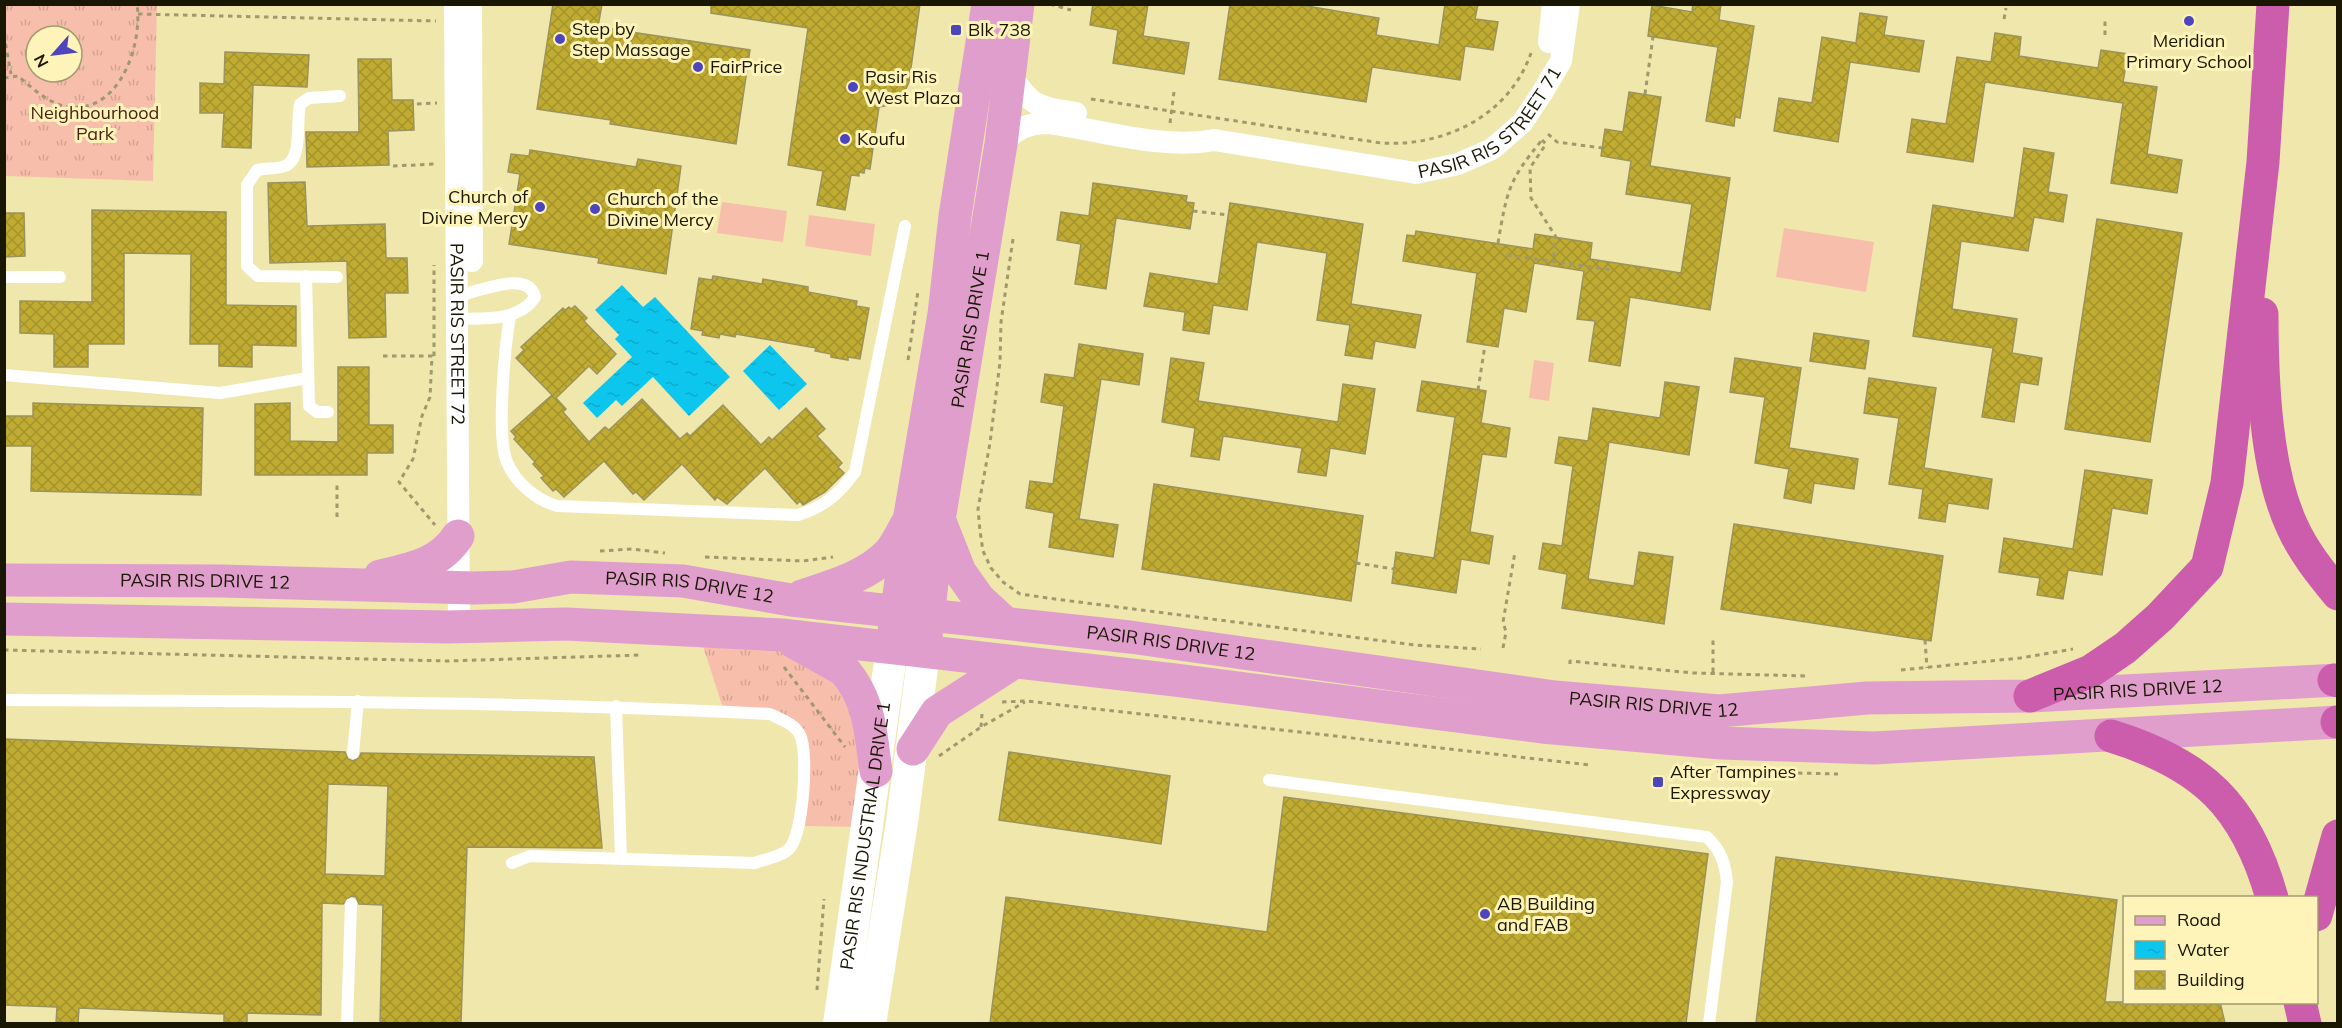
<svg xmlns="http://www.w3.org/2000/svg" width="2342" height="1028" font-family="Mulish,sans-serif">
<defs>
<pattern id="grass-tufts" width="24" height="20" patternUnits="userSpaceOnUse" patternTransform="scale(1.5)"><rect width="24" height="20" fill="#f7bfab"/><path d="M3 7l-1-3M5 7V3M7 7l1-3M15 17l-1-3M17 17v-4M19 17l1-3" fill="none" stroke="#d3a392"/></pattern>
<pattern id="water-ripples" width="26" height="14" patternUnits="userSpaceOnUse" patternTransform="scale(1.5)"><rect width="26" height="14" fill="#0dc6ee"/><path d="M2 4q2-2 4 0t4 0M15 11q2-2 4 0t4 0" fill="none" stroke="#0ca9ca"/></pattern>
<pattern id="building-cross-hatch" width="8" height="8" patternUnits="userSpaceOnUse" patternTransform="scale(1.5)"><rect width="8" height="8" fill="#c0ac32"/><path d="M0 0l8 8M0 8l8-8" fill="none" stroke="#a4932b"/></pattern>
</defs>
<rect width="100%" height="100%" fill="#f0e7ad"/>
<g fill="url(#grass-tufts)" fill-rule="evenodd">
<path d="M5 4 157 5 153 181 5 176ZM36 36H72V72H36Z"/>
<path d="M701 640 787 644 836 671 856 706 860 782 857 827 805 826 807 747 782 713 722 705Z"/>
</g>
<g fill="#f7bfab">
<path d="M722 202 787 211 783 242 717 233Z"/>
<path d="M809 215 875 224 871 256 805 246Z"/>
<path d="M1784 228 1874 242 1866 292 1776 277Z"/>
<path d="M1534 360 1554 363 1549 401 1529 398Z"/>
</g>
<g fill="url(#water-ripples)">
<path d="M622 285 643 307 655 297 730 377 689 416 653 377 622 406 616 400 597 418 583 403 632 357 615 339 619 335 595 310Z"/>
<path d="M770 345 807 384 779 410 743 371Z"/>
</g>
<g fill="url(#building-cross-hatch)" stroke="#9c935c" stroke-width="1.5" fill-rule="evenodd">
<path d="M553 4H602L598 27 750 50 736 144 610 124 611 120 537 109Z"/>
<path d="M711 4H920L909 82 905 91 889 105 879 107 870 169 865 168 864 173 859 172V176L851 175 845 210 817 205 823 171 788 165 808 28 711 13Z"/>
<path d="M1093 4H1148L1143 36 1189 43 1184 74 1113 63 1118 30 1090 25Z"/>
<path d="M1230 4H1295L1379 18 1376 35 1439 45 1445 4H1478L1475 19 1498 22 1493 50 1465 46 1460 80 1372 67 1366 102 1219 79Z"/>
<path d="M1693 4H1721L1719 20 1754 26 1740 118 1735 117 1734 126 1706 121 1718 47 1648 36 1652 5 1692 12Z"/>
<path d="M1860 13 1887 17 1884 35 1924 41 1919 72 1850 62 1838 142 1774 131 1779 98 1812 103 1822 37 1856 43Z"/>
<path d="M1995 33 2021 37 2019 56 2098 68 2101 50 2128 54 2123 82 2157 87 2147 154 2182 160 2177 193 2111 183 2123 103 1985 82 1973 162 1907 152 1912 119 1946 124 1957 57 1991 62Z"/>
<path d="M225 52 309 55 307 87 253 85 251 148 222 147 224 113H200V83L224 84Z"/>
<path d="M358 59H391L392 100H413L414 130 388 131 389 165 307 167 306 132H359Z"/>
<path d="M1629 92 1661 97 1650 166 1730 178 1710 310 1630 297 1620 366 1589 361 1595 321 1577 319 1584 271 1534 263 1526 312 1504 308 1498 347 1467 342 1477 273 1403 261 1407 235 1415 236 1416 231 1533 249 1535 234 1592 243 1590 259 1681 273 1692 204 1626 194 1631 161 1601 156 1605 129 1623 132Z"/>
<path d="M2024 148 2054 153 2048 192 2067 195 2063 222 2034 217 2028 251 1961 241 1952 309 2017 319 2012 353 2042 358 2038 385 2020 382 2014 422 1982 417 1993 348 1913 336 1933 205 2014 218Z"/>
<path d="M530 150 636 167 638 159 681 166 666 274 598 263 599 258 509 244 520 174 508 172 511 154 529 156Z"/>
<path d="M305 182 307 226 385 224 386 258H407L408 293H385L386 337 349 338 347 261 270 263 268 183Z"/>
<path d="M1093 183 1187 196 1186 202 1194 203 1190 229 1116 218 1106 289 1075 284 1081 244 1057 240 1061 212 1089 216Z"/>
<path d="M1230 203 1363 224 1351 304 1421 315 1415 348 1375 341 1372 359 1345 355 1350 325 1317 320 1327 253 1257 242 1247 310 1213 305 1209 334 1183 330 1185 312 1144 306 1150 273 1218 284Z"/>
<path d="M92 210 226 212V305L296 306V346L252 345V367L219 366V344H190L191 254 124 253V344H88V367H54V334L20 333V301L92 302Z"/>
<path d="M4 213H24L25 256 4 257Z"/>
<path d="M2097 219 2182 233 2150 442 2065 429Z"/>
<path d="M713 276 762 284 763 279 808 287V292L857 301 856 306 869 308 860 359 848 357V360L831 357V354L815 351 816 348 736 334 735 337 720 334 719 338 702 335 703 331 691 329 699 278 712 280Z"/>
<path d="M575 306 587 318 584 321 616 354 597 374 589 366 556 398 566 409 563 412 589 442 605 427 609 430 642 399 680 439 687 433 690 436 723 405 761 445 769 437 772 440 806 408 825 429 817 436 842 463 838 467 844 473 825 492 803 505 800 501 797 504 765 468 727 504 717 497 715 500 682 464 644 500 636 492 633 494 604 461 564 497 556 489 553 491 541 478 544 476 533 464 535 462 514 439 516 437 511 431 552 395 516 358 524 350 521 347 563 308 565 310 569 307 571 309Z"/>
<path d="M1814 333 1869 341 1865 369 1810 361Z"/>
<path d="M1079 344 1143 354 1139 385 1101 379 1079 519 1118 525 1113 557 1049 547 1054 513 1026 508 1030 481 1053 484 1064 406 1041 402 1045 374 1074 378Z"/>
<path d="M1171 358 1204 363 1198 401 1338 422 1343 384 1375 389 1365 454 1330 448 1326 476 1298 472 1302 448 1223 436 1219 460 1191 456 1195 428 1162 422Z"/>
<path d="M1735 358 1801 368 1789 448 1858 459 1854 489 1814 483 1811 503 1784 498 1789 469 1755 463 1765 397 1730 392Z"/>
<path d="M338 367H369V425H393V453H367V475H255V404L290 403V441L338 442Z"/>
<path d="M1869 378 1936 388 1924 468 1992 479 1988 509 1948 503 1945 522 1919 518 1923 489 1889 484 1899 418 1864 413Z"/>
<path d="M1422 381 1486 391 1481 423 1510 428 1506 457 1482 454 1470 532 1493 536 1489 564 1461 559 1456 593 1392 583 1396 552 1434 558 1455 417 1417 411Z"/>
<path d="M1665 382 1699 387 1689 455 1609 442 1588 579 1634 586 1639 552 1673 557 1664 624 1562 608 1567 574 1539 569 1543 543 1562 546 1573 466 1555 463 1559 437 1588 441 1593 408 1660 418Z"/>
<path d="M33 403 203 408 201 495 31 491 32 446H4V416H33Z"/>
<path d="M2085 470 2152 480 2147 514 2112 508 2102 575 2068 570 2063 599 2037 595 2040 578 1999 572 2004 538 2073 549Z"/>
<path d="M1154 484 1363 516 1351 601 1142 569Z"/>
<path d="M1734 524 1943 556 1931 641 1721 609Z"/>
<path d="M4 739 345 752 348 759 353 761 359 758 361 753 594 757 602 848 467 847 461 1023H380L383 905 359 904 356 897 351 896 343 904 322 903 321 1015 247 1013V1023H224V1014L79 1008 78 1023H56L57 1007 4 1005ZM328 784 388 786 385 876 325 874Z"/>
<path d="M1009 752 1170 776 1161 844 999 820Z"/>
<path d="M1284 797 1708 854 1686 1023H990L1006 897 1267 932Z"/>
<path d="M1776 857 2117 900 2105 1002H2220L2225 1023H1756Z"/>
</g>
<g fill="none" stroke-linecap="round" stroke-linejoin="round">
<g stroke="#a0996d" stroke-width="3" stroke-dasharray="4.5 4.5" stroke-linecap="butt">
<path d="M1050 4 1071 10"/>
<path d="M138 14 436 21"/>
<path d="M2004 19 2006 8"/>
<path d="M4 35 11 74"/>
<path d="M2105 35V20"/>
<path d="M4 78 18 76C31 87 47 102 64 106 118 118 143 46 137 4"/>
<path d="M1645 94 1653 37"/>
<path d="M1091 99 1381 143C1444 147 1509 116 1531 53"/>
<path d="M417 104 437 103"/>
<path d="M1170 123 1174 92"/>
<path d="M1548 134 1557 142 1602 148"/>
<path d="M1542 140 1546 144 1530 168 1531 198 1556 237 1553 261"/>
<path d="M393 166 436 164"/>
<path d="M1193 211 1228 215"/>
<path d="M1013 239 1001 322 1000 362 990 443 978 509 980 531 983 551 991 568 1003 582 1020 594 1055 599 1415 645 1481 649"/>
<path d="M1498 243C1507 191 1508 181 1542 140"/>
<path d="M1507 255 1613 270"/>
<path d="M383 356H432L430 397 422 416 413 459 399 482 435 525"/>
<path d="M434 356V265"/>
<path d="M908 360 918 291"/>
<path d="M1478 390 1485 345"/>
<path d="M337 517V481"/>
<path d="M600 551 632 549 665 553"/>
<path d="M705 557 803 561 833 557"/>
<path d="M1356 563 1394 569"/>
<path d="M1925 640 1927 668"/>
<path d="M1503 648 1506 632 1503 622 1515 552"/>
<path d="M4 650 447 661 642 655"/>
<path d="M1570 664V661L1693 673 1807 676"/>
<path d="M784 667 845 747"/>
<path d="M1901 670 2020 658 2073 649"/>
<path d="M1713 672V638"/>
<path d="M1002 702 1026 701 1590 765"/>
<path d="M981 727 982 714"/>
<path d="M939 756 981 727 1025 702"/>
<path d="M1672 770 1838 774"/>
<path d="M817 990 824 899"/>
</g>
<g stroke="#fff" stroke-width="12">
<path d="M306 276 309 406 317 412H328"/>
<path d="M4 277H60"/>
<path d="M337 277 258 276 247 266V185L257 170C267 168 277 169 285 166 303 159 296 120 300 104L309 98 340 96"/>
<path d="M457 296C478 292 528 269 535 297 519 322 483 318 457 319"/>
<path d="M510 316C505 345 496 437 507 462 515 482 536 500 557 506L798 515C824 507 839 494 855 472L905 226"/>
<path d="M4 375 220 393 308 378"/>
<path d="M4 700C260 701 515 701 770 714 780 719 795 724 800 735 809 753 803 835 789 849 781 857 765 859 755 863L530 856 512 863"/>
<path d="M616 706 621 858"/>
<path d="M353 753 358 701"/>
<path d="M1269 780 1707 837C1721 851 1725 862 1727 882L1709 1024"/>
<path d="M347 1024 351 904"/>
</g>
<g stroke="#fff" stroke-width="22">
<path id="s1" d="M455 4 459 627"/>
<path d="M471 4 472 261"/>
<path d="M1549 42 1553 4"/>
<path d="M1009 71C1029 106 1037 107 1076 113"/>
<path id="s2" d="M1001 144C1016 129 1027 123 1049 123 1101 130 1163 150 1214 140L1416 173 1458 164 1492 149 1522 123 1542 93 1561 61 1569 4"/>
</g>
<g stroke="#fff" stroke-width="32">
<path id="s3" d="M839 1024 892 648"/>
<path d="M870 1024 902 822 924 652"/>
</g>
<g stroke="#e09ecd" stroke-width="33">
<path d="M941 524 960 572 979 599 1004 622"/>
<path d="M380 576C411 569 440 564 458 536"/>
<path id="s4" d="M4 580 222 581 474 588 513 587 571 577 683 581 791 600 1130 637 1555 697 1719 711 1867 698 2030 696 2338 680"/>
<path d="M802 596C832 586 866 577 889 553 896 545 901 534 906 525"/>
<path d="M4 619 448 627 566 624 782 635 1175 680 1542 727 1721 743 1874 748 2338 722"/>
<path d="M894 632 909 521 944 314 955 216 988 4"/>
<path id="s5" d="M926 636 939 520 1001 144 1018 4"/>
<path d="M794 642 844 670C871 702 870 732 876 771"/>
<path d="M913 749 937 712 1013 663"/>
</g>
<g stroke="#cc5dac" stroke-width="33">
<path d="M2262 314C2262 377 2265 468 2292 526 2303 551 2320 572 2338 594"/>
<path d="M2334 680 2338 681"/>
<path d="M2030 696 2091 671 2125 648 2160 617 2207 567 2227 483 2263 162 2273 4"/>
<path d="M2337 722H2338"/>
<path d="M2111 736C2202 764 2246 805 2272 898"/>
<path d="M2316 915 2338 836"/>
<path d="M2300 1002 2305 1024"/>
</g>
</g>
<g fill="#4d45bc" stroke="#fef4ba" stroke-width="2">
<circle cx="2189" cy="21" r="6"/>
<rect x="950" y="24" width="12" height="12" rx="3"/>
<circle cx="560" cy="39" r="6"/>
<circle cx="698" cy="67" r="6"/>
<circle cx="853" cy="87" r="6"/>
<circle cx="845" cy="139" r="6"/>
<circle cx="540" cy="207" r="6"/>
<circle cx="595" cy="209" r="6"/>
<rect x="1652" y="776" width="12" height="12" rx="3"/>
<circle cx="1485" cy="914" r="6"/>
</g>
<g text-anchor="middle" stroke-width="6" stroke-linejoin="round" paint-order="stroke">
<g font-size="18" fill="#191602" stroke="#fef4ba" text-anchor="start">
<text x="572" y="35">Step by<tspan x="572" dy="21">Step Massage</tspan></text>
<text x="968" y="36">Blk 738</text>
<text x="2189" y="47" text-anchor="middle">Meridian<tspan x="2189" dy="21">Primary School</tspan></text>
<text x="710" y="73">FairPrice</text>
<text x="865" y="83">Pasir Ris<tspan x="865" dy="21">West Plaza</tspan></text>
<text x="857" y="145">Koufu</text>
<text x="528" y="203" text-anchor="end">Church of<tspan x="528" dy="21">Divine Mercy</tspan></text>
<text x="607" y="205">Church of the<tspan x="607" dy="21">Divine Mercy</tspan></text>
<text x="1670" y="778">After Tampines<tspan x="1670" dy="21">Expressway</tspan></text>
<text x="1497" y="910">AB Building<tspan x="1497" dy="21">and FAB</tspan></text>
</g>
<g font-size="18" fill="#481f11" stroke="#fef4ba">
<text x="95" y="119">Neighbourhood<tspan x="95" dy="21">Park</tspan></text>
</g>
<g font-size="18" fill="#191602" stroke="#fef4ba">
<text dy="6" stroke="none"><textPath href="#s2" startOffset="519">PASIR RIS STREET 71</textPath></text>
<text dy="6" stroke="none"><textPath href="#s5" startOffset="310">PASIR RIS DRIVE 1</textPath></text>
<text dy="6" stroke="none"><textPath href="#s1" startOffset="330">PASIR RIS STREET 72</textPath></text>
<text dy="6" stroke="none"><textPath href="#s4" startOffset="201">PASIR RIS DRIVE 12</textPath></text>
<text dy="6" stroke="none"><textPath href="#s4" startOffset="687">PASIR RIS DRIVE 12</textPath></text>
<text dy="6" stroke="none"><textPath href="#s4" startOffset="1172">PASIR RIS DRIVE 12</textPath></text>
<text dy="6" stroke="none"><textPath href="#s4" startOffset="2144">PASIR RIS DRIVE 12</textPath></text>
<text dy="6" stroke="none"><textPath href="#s4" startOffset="1659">PASIR RIS DRIVE 12</textPath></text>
<text dy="6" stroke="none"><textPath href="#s3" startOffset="190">PASIR RIS INDUSTRIAL DRIVE 1</textPath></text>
</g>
</g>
<rect width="2342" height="1028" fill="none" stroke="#191602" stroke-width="12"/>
<rect x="2123" y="896" width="195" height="108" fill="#fef4ba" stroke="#a29b70" stroke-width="1.5"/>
<rect x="2135" y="916" width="30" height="9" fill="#e09ecd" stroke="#a29b70" stroke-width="1.5"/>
<text x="2177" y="926" font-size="18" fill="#191602">Road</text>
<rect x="2135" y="941" width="30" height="18" fill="url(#water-ripples)" stroke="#a29b70" stroke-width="1.5"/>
<text x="2177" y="956" font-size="18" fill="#191602">Water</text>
<rect x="2135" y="971" width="30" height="18" fill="url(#building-cross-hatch)" stroke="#a29b70" stroke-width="1.5"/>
<text x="2177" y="986" font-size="18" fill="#191602">Building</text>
<g transform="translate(54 54) rotate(242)"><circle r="28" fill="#fef4ba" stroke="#a29b70" stroke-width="1.5"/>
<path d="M0-4.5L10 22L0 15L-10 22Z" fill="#4d45bc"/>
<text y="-9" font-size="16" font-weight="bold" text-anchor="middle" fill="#191602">N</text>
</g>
</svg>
